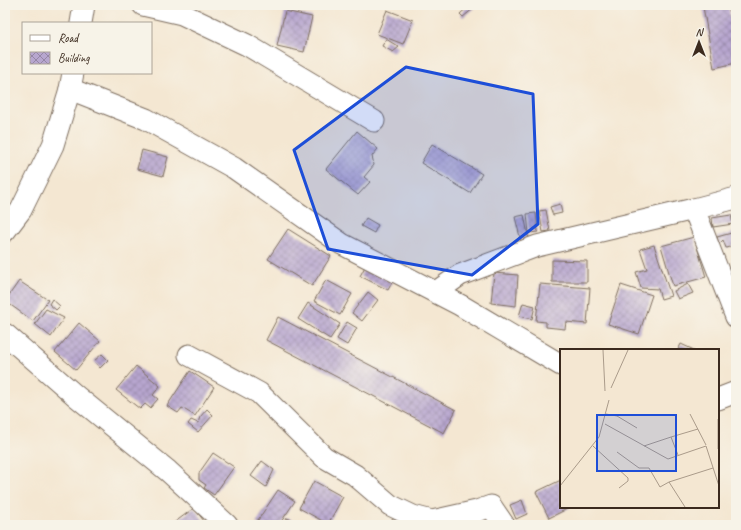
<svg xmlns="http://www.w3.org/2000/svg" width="741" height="530" font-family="Caveat,sans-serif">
<defs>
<pattern id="building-cross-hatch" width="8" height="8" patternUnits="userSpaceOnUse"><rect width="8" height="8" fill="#b7a6cf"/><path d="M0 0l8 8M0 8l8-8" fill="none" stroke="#9687a7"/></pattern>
</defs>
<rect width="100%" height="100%" fill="#f7f3e8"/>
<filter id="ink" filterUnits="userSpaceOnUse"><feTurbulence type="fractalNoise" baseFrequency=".025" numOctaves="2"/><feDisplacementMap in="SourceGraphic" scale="8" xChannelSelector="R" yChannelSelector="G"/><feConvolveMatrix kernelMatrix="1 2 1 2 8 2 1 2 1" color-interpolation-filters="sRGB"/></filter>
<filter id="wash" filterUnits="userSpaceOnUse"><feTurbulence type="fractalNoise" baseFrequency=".012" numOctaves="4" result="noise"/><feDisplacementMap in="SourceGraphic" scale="16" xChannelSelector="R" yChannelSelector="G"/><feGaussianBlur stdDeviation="0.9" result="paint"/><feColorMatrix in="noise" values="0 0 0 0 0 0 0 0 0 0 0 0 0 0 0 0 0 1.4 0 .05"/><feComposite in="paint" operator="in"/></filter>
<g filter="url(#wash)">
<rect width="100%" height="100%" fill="#f4e7d2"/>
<g id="blocks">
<g fill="url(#building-cross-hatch)">
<path d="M470 5 474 8 463 17 460 14Z"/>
<path d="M711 5H728L736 45V63L714 68 703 7Z"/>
<path d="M387 10 413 20 403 44 377 34Z"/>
<path d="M285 11 312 17 304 52 277 46Z"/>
<path d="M386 39 399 47 393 52 382 46Z"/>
<path d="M357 131 378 149 372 156 374 165 364 177 370 182 358 195 326 169Z"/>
<path d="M432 144 482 174 470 193 421 163Z"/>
<path d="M142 150 168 157 163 176 137 169Z"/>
<path d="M560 204 562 213 553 215 550 207Z"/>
<path d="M546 210 550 231 543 232 539 211Z"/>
<path d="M536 213 538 232 529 233 527 214Z"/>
<path d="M524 215 529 240 521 241 515 217Z"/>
<path d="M731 215 733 224 713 227 712 218Z"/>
<path d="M366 218 378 225 374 233 361 226Z"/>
<path d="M288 229 331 256 312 286 268 259Z"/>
<path d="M735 232 736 245 726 248 723 240 719 244 717 237Z"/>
<path d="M694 237 706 277 673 286 661 246Z"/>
<path d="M654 245 671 296 661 299 658 289 641 288 636 272 647 269 640 249Z"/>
<path d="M552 260 587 261V282H552Z"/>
<path d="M368 261 396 275 388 290 360 276Z"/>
<path d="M494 273 518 275 516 306 491 303Z"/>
<path d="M326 280 352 294 340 315 314 301Z"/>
<path d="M19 281 48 300 33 321 5 301Z"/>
<path d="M540 284 590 288 587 324 566 322 565 329 546 327V322L536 321Z"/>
<path d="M688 284 693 293 678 299 674 291Z"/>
<path d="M621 285 652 295 639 334 608 324Z"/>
<path d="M368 292 378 300 362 321 352 313Z"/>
<path d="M52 299 60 306 56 310 49 304Z"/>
<path d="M308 303 340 324 330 339 298 319Z"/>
<path d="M523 303 535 306 532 319 519 316Z"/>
<path d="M46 309 64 318 51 337 35 324Z"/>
<path d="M278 317 456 410 444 433 266 340Z"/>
<path d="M347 322 357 328 347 345 337 339Z"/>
<path d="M79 323 100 341 76 370 55 352Z"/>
<path d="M681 344 694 350H678Z"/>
<path d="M102 354 108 360 100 368 94 361Z"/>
<path d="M136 366 160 386 153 395 158 399 150 408 145 404 140 409 116 390Z"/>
<path d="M190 371 214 387 195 416 182 408 178 413 167 406Z"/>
<path d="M207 409 213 415 198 432 188 424 191 420 198 423 200 417Z"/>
<path d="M213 453 234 467 214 495 204 488 206 485 199 480V473Z"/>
<path d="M262 461 274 470 266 487 251 476Z"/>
<path d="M561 480V507H571L549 518 536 492Z"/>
<path d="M314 481 343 497 328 524 299 508Z"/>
<path d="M278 490 295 501 279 525H260L256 523Z"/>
<path d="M522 500 527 514 516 519 510 505Z"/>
<path d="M194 508 204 521 199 525H171Z"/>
<path d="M287 518 302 525H284Z"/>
</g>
</g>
</g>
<g filter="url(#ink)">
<use href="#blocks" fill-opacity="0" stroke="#7c6c5d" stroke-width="1"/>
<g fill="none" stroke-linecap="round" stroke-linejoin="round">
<defs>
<g id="minor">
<path d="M143 5 182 14 247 45 374 121"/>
<path d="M81 23 84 5"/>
<path d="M70 89 146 119 234 168 342 244 460 305 561 365"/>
<path d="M736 198 694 209 736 317"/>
<path d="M5 231 21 210 53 145 70 89 73 73"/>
<path d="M436 292 460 275 537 246 694 209"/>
<path d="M5 334 76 396 168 471 227 525"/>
<path d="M189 355 259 393 324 457 355 475 390 505 413 516 432 521 477 511 491 506 504 525"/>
<path d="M718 399 736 392"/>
</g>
</defs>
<use href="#minor" stroke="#7c6c5d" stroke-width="23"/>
<use href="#minor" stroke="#fff" stroke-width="21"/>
</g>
</g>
<path fill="#1d4ed8" fill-opacity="0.2" stroke="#1d4ed8" stroke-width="3" stroke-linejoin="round" d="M406 67 533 94 538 224 472 275 328 249 294 150Z"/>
<g transform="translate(560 349)">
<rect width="159" height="159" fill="#f4e7d2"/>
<path fill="none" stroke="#aa9b8a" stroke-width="1" d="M43 1 45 42M51 39 68 1M46 65 57 67 77 79M130 65 146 96M158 70V100M45 75 108 110 146 97 159 137M33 97 68 129V132L59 139M84 97 111 88M57 103 79 119H89L100 138 109 133M118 106 111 88 138 80M0 137 39 88 49 51M125 158 109 133 153 119"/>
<path fill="#1d4ed8" fill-opacity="0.15" stroke="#1d4ed8" stroke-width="2" d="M37 66H116V122H37Z"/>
<rect width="159" height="159" fill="none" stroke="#3b2a1e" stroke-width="2"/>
</g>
<rect width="741" height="530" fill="none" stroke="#f7f3e8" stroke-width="20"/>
<rect x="22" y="22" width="130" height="52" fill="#f7f3e8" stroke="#aca397"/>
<rect x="30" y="35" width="20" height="6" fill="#ffffff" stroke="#aca397"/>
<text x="58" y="42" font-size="12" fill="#3b2a1e">Road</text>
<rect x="30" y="52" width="20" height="12" fill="url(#building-cross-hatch)" stroke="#aca397"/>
<text x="58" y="62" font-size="12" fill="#3b2a1e">Building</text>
<g transform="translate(699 42)" stroke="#f7f3e8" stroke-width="3" paint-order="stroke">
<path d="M0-3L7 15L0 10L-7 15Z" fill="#3b2a1e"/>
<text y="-6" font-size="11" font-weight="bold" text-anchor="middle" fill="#3b2a1e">N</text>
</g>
</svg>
